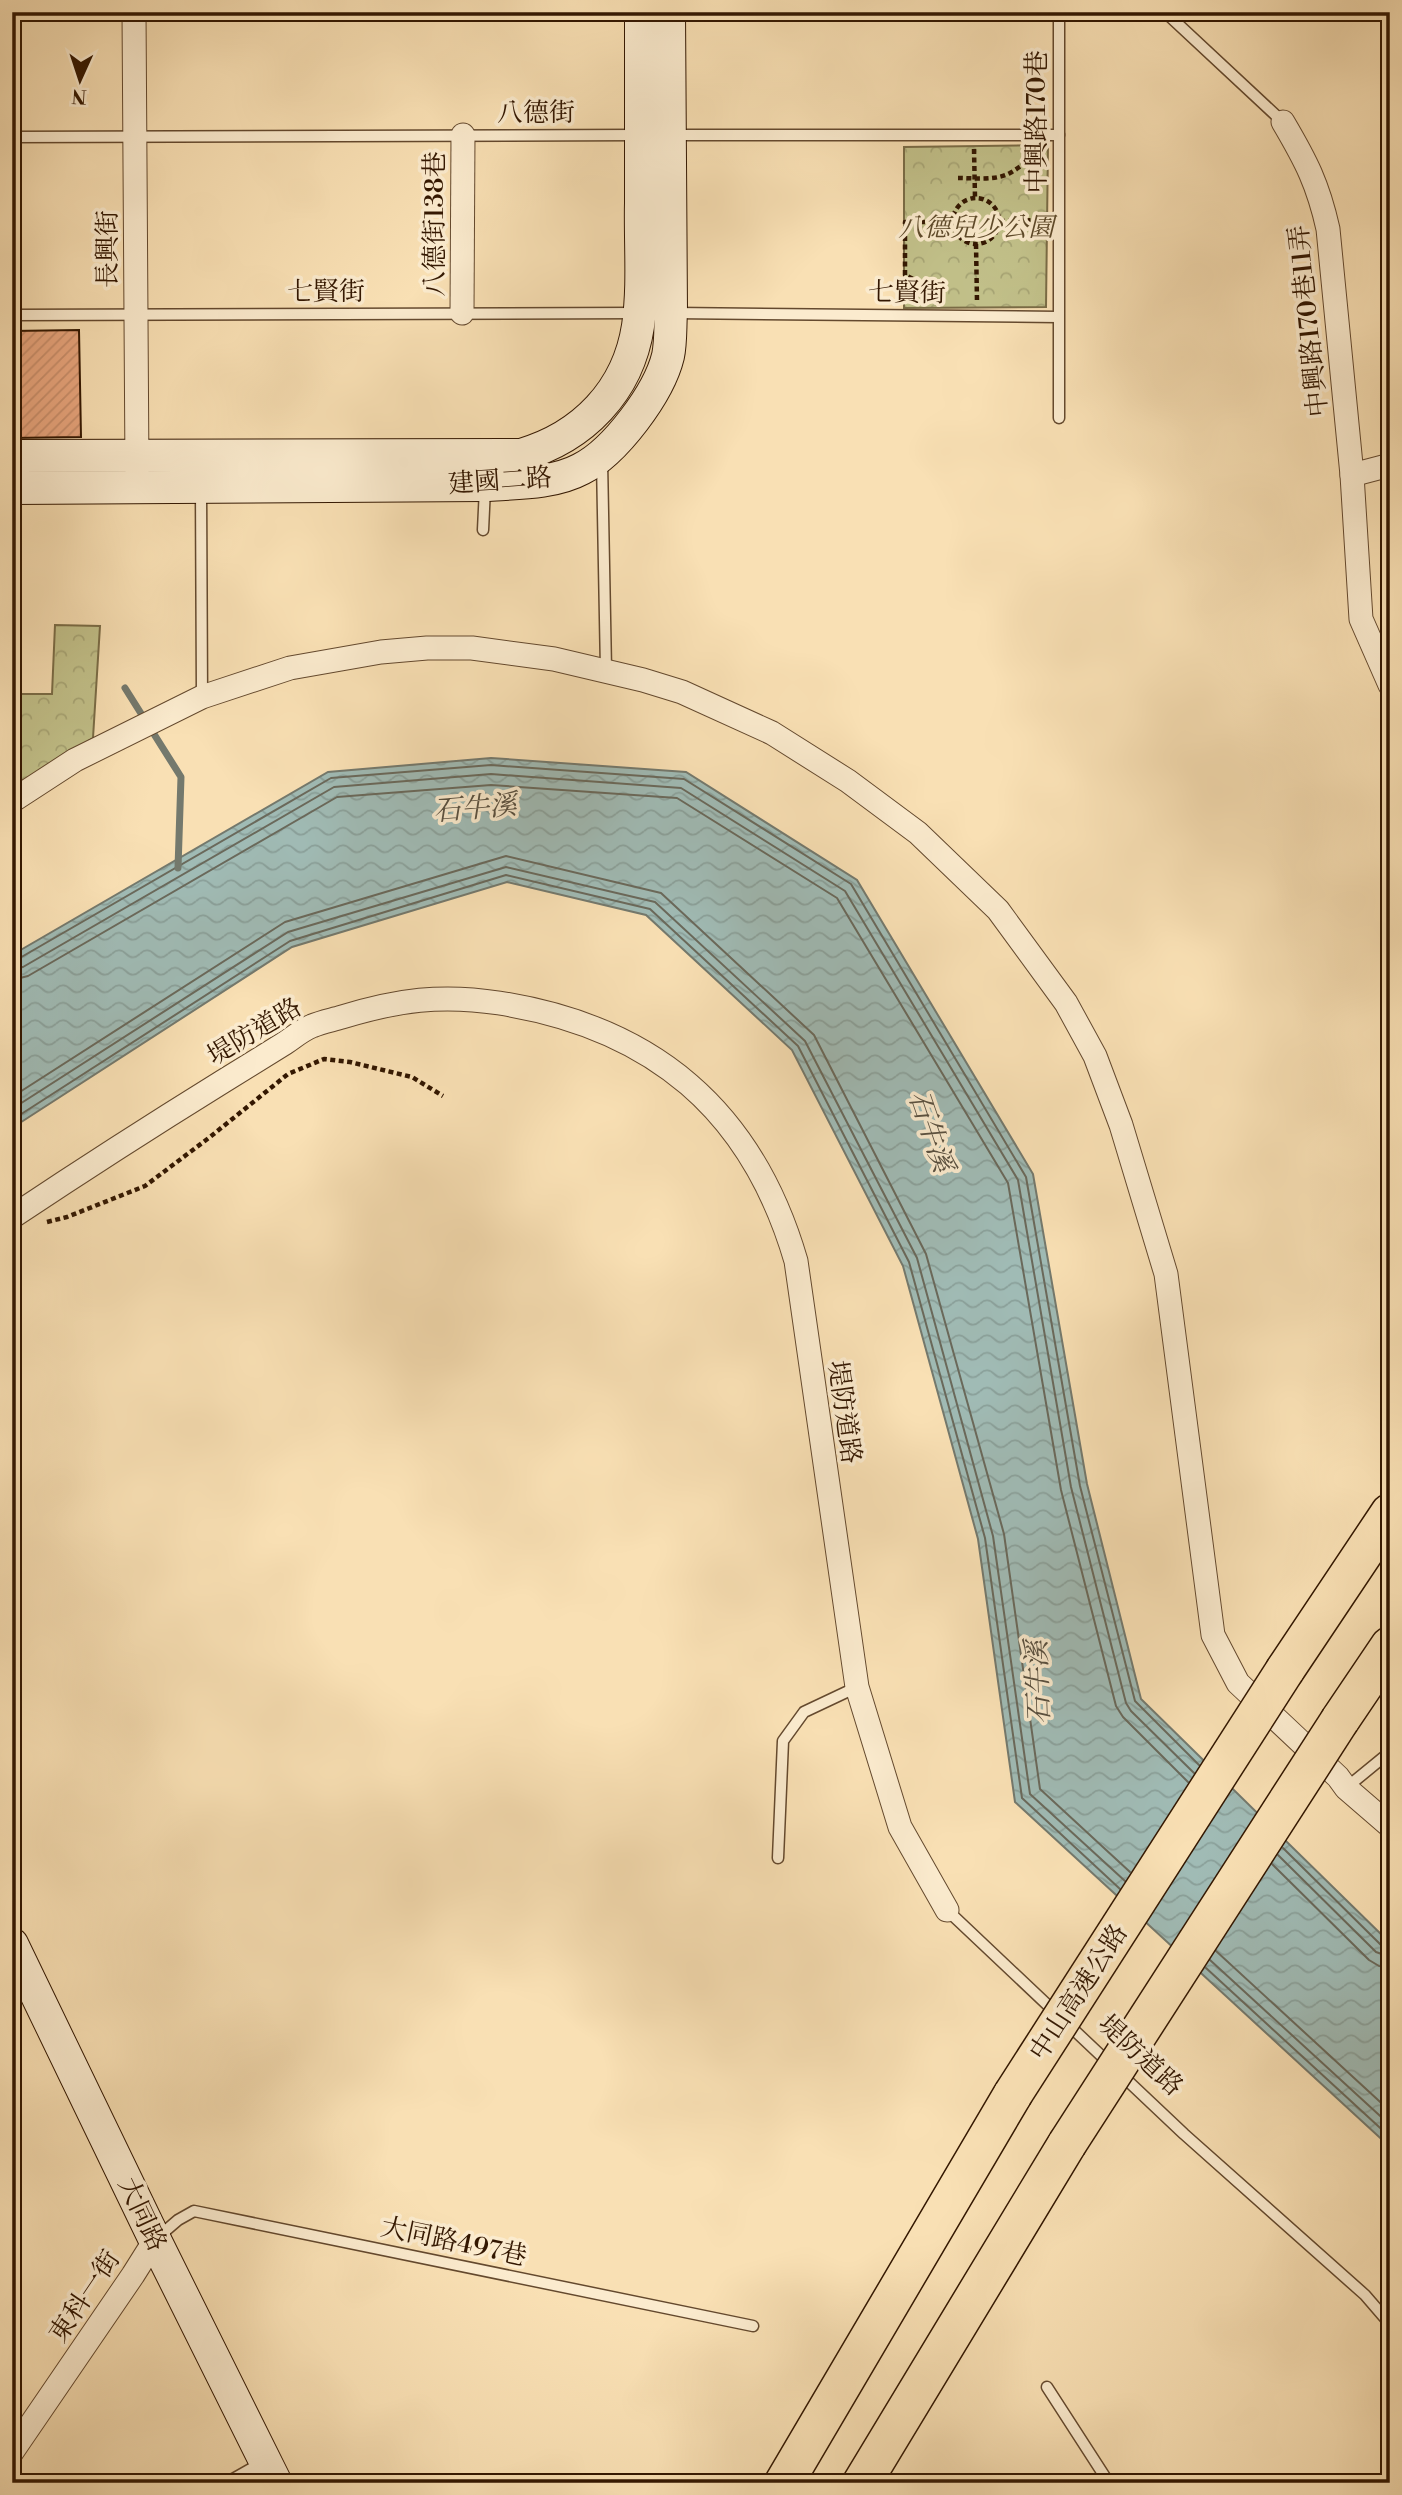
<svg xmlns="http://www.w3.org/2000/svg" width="1402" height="2495" font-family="'Libre Bodoni','Noto Serif TC',serif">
<defs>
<pattern id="forest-crowns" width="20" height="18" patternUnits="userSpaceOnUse" patternTransform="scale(1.75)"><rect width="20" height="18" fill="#c2c18a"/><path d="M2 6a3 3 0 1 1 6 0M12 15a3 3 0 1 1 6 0" fill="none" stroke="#a7a575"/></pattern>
<pattern id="water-waves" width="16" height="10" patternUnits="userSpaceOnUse" patternTransform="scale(1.75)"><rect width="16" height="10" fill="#a0bbb5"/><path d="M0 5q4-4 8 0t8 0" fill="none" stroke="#8aa09a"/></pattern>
<pattern id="building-hatch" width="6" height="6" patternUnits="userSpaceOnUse" patternTransform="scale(1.75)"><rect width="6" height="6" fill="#e8a57d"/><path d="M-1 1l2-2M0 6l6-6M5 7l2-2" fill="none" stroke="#c78d6a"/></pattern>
</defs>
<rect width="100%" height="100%" fill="#f9e0b4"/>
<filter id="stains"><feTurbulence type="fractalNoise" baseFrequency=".00286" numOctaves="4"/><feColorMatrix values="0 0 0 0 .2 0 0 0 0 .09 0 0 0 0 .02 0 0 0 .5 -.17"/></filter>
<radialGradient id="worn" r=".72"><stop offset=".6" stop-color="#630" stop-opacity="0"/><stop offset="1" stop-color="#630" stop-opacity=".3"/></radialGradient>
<g fill="url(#forest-crowns)" stroke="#7a6c46" stroke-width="2">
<path d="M1048 145 1046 307 904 308V147Z"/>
<path d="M55 625 100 626 93 738 12 789V694H52Z"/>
</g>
<path fill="url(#water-waves)" stroke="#74796d" stroke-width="2" d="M491 758 686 772 857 880 1033 1174 1087 1484 1141 1699 1390 1943V2147L1015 1802 978 1539 903 1266 792 1050 646 915 507 882 292 947 12 1128V955L328 772Z"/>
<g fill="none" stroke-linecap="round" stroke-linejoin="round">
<g stroke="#6a695b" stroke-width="2">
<path d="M12 960 18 959 331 778 491 765 684 779 851 884 1026 1177 1080 1486 1135 1701 1199 1765"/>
<path d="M12 969 23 967 334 787 491 774 681 788 845 891 1018 1180 1071 1487 1126 1703 1131 1711 1194 1773"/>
<path d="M12 980 28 976 337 797 491 785 677 798 837 898 1008 1183 1061 1490 1116 1706 1123 1717 1188 1782"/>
<path d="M12 1097 285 922 506 856 661 893 814 1035 926 1254 1004 1534 1040 1789 1130 1872"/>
<path d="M12 1109 288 932 506 867 655 902 805 1041 917 1258 993 1536 1030 1794 1125 1881"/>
<path d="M12 1120 290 941 506 875 650 909 798 1046 909 1262 985 1538 1022 1798 1120 1889"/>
<path d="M1283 1848 1382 1946 1390 1948"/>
<path d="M1278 1855 1376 1952 1390 1957"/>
<path d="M1272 1864 1369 1960 1379 1966 1390 1967"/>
<path d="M1216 1951 1390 2111"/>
<path d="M1210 1960 1390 2125"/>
<path d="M1206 1968 1390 2137"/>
</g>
<path stroke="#74796d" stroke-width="7" d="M125 688 181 777 178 868"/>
</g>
<path fill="url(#building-hatch)" stroke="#331701" stroke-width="2" d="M79 330 81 437 12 438V331Z"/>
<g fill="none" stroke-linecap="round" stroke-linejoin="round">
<defs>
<g id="lane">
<path d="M1059 12V418"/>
<path d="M1165 12 1283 122"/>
<path d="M673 135H1059"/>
<path d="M12 137 639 135"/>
<path d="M674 313 1058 317"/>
<path d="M12 315 637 313"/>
<path d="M602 461 606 670"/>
<path d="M201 488 202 697"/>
<path d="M483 530 485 488"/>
<path d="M1346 1788 1385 1756 1390 1748"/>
<path d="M778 1858 783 1741 804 1712 857 1687"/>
<path d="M947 1910 1184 2134 1365 2295 1390 2324"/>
<path d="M157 2238 178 2220 194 2211 753 2326"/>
<path d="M1047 2387 1109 2483"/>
<path d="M226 2483 263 2462"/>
</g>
<g id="street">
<path d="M134 12 137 471"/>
<path d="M1283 122C1306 161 1318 184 1328 229L1352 475 1361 619 1390 685"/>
<path d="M462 313 463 135"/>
<path d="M1352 475 1390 465"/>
<path d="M12 801 75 760 202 697 290 668 381 652 427 648H472L554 659 643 680 682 692 772 733 848 781 918 833 998 910 1066 1003 1095 1056 1121 1125 1166 1274 1213 1635 1238 1683 1338 1777 1346 1788 1390 1826"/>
<path d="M12 1217C81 1171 151 1126 222 1082 243 1069 264 1056 285 1043 294 1037 302 1030 312 1026 321 1022 332 1020 342 1017 398 1000 441 994 499 1003 653 1027 752 1110 796 1261L857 1687 900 1827 947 1910"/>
<path d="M12 2452 133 2275 155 2240"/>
</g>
<g id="secondary">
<path d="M12 456 521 455C583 437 628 391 638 326 644 286 640 243 641 203 641 140 641 76 641 12"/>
<path d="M12 488 485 485C516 483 553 484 581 469 615 452 659 393 668 356 671 342 670 326 671 313L669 12"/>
<path d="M12 1944 155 2240 276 2483"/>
</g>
<g id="highway">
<path d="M1285 1670 1390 1513"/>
<path d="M1340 1720 1390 1646"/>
<path d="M784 2483 1013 2094"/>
<path d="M862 2483 1067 2144"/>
</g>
</defs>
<use href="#lane" stroke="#64492e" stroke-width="13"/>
<use href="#street" stroke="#64492e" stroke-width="25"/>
<use href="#secondary" stroke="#331701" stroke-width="34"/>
<use href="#highway" stroke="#331701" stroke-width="41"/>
<g stroke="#331701" stroke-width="4.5" stroke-dasharray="5 3.5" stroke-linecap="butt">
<path d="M974 149 975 197"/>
<path d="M958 178C975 178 995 181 1010 173 1021 167 1028 159 1041 156"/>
<circle cx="976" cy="221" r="23"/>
<path d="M1000 221 1043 220"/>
<path d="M976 244 977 301"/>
<path d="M925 300 917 281 905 275V222H953"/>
<path d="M47 1222 67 1217 145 1186 210 1137 288 1074 324 1059 350 1062 412 1077 443 1096"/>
</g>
<use href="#lane" stroke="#fbebce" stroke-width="10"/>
<use href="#street" stroke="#fbebce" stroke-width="23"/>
<use href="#secondary" stroke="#fbebce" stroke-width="32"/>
<use href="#highway" stroke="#f9e0b4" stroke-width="38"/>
<defs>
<g id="highway-bridge">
<path d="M1013 2094 1285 1670"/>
<path d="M1067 2144 1340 1720"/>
</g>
</defs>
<use href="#highway-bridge" stroke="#331701" stroke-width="41" stroke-linecap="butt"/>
<use href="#highway-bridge" stroke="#f9e0b4" stroke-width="38"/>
</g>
<g text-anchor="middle" stroke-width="7" stroke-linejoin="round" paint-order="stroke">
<g font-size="26" fill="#331701" stroke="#fbebce">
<text x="536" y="121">八德街</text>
<text transform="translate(1036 122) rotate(-90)" y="9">中興路170巷</text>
<text transform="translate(434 224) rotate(-90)" y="9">八德街138巷</text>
<text transform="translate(107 249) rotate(-90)" y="9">長興街</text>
<text x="326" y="300">七賢街</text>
<text transform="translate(907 292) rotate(1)" y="9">七賢街</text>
<text transform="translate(1308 321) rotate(-96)" y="9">中興路170巷11弄</text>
<text transform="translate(500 480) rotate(-4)" y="9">建國二路</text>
<text transform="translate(254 1031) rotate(-31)" y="9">堤防道路</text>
<text transform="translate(845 1412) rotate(82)" y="9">堤防道路</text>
<text transform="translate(1078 1992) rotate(-57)" y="9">中山高速公路</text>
<text transform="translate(1141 2055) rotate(43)" y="9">堤防道路</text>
<text transform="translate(143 2214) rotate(65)" y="9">大同路</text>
<text transform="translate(454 2241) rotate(12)" y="9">大同路497巷</text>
<text transform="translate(84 2296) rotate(-56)" y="9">東科一街</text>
</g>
<g font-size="26" font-style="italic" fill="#5e4a2a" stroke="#fbebce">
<text x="976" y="236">八德兒少公園</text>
</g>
<g font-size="28" font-style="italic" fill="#595040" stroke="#fbebce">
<text transform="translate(475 807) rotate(-5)" y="10">石牛溪</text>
<text transform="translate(932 1131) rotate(71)" y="10">石牛溪</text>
<text transform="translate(1037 1682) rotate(-92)" y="10">石牛溪</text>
</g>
</g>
<rect width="1402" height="2495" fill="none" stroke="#f9e0b4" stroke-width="42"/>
<rect x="14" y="14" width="1374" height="2467" fill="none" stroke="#331701" stroke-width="3.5"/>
<rect x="21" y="21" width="1360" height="2453" fill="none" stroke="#331701" stroke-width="2"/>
<g transform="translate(80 80) rotate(183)" stroke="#fbebce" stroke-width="5" paint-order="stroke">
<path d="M0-5L12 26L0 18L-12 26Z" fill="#331701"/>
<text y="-10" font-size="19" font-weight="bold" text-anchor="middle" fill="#331701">N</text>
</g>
<rect width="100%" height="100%" filter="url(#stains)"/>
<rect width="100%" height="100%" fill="url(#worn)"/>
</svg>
